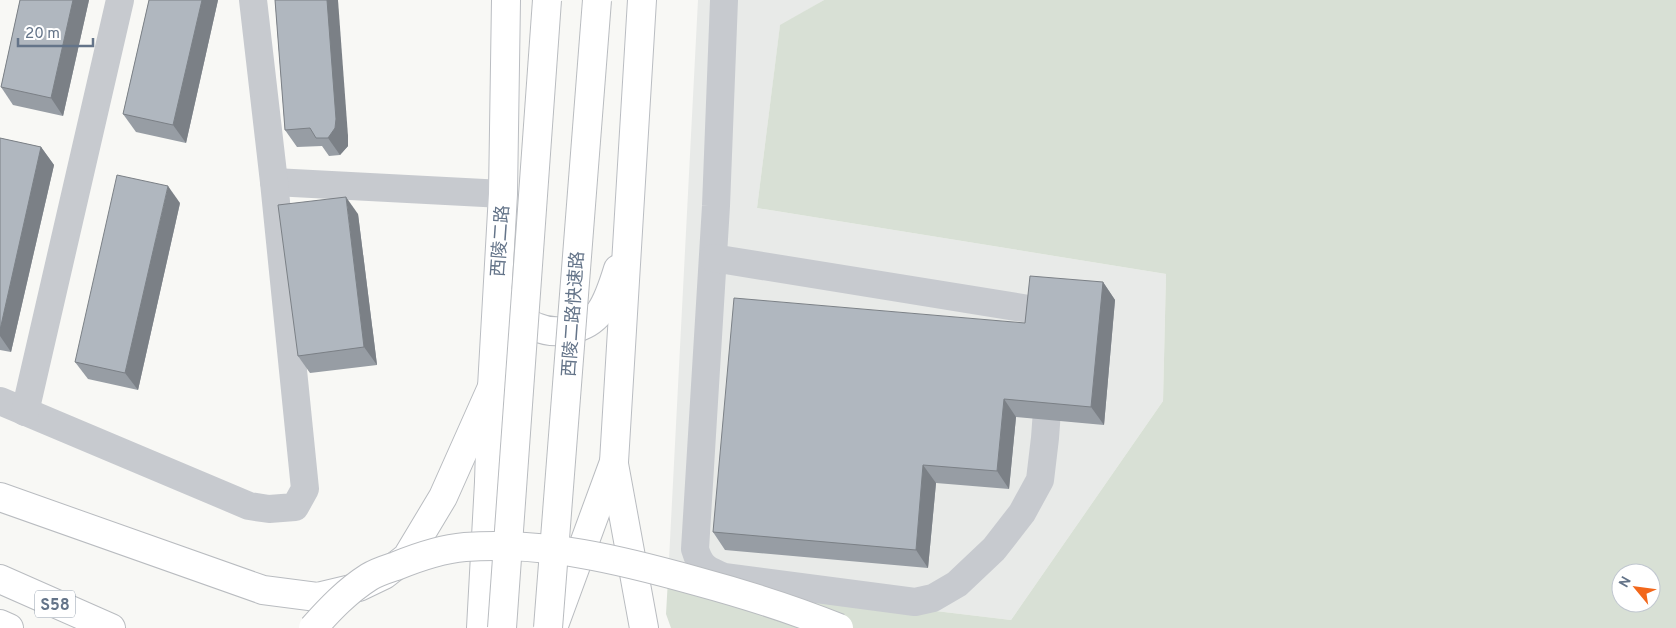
<svg xmlns="http://www.w3.org/2000/svg" width="1676" height="628" font-family="Overpass,'Noto Sans SC',sans-serif">
<rect width="100%" height="100%" fill="#f8f8f5"/>
<path fill="#e8eae8" d="M698 0H824L780 26 757 208 1166 274 1163 401 1011 620 668 579Z"/>
<path fill="#d8e0d5" fill-rule="evenodd" d="M824 0H1676V628H671L666 614 668 579 1011 620 1163 401 1166 274 757 208 780 25ZM1621 573H1651V603H1621Z"/>
<g fill="none" stroke-linecap="round" stroke-linejoin="round">
<defs>
<g id="major">
<path d="M511 303C517 313 525 323 536 327 556 336 586 330 600 312 608 301 614 282 618 269"/>
<path d="M614 462 642 0"/>
<path d="M489 482 492 387 503 194 506 0"/>
</g>
<g id="highway">
<path d="M614 464 644 628"/>
<path d="M0 497 263 590 317 597 359 587 384 575 407 557 443 497 492 387"/>
<path d="M0 579 111 628"/>
<path d="M0 624 9 628"/>
<path d="M481 628 489 482"/>
<path d="M553 628 614 462"/>
</g>
</defs>
<use href="#major" stroke="#babdc2" stroke-width="30"/>
<use href="#highway" stroke="#b9bcc0" stroke-width="30"/>
<g stroke="#c7cacf" stroke-width="28">
<path d="M724 0 716 206 695 549C700 567 707 570 724 577L915 602 933 598 957 584 994 549 1022 513 1040 480 1045 438 1049 383"/>
<path d="M274 182 503 194"/>
<path d="M713 258 1035 310C1045 315 1052 319 1052 330"/>
<path d="M0 401 249 506 269 509 295 507 305 489 274 182 253 0"/>
<path d="M25 412 120 0"/>
</g>
<use href="#major" stroke="#fff" stroke-width="28"/>
<use href="#highway" stroke="#fff" stroke-width="28"/>
<defs>
<g id="highway-bridge">
<path d="M313 628C330 609 347 591 369 577 377 572 387 569 396 566 418 557 442 549 465 547 544 541 621 560 696 581 744 594 792 609 839 628"/>
<path d="M502 628 547 0"/>
<path d="M548 628 597 0"/>
</g>
</defs>
<use href="#highway-bridge" stroke="#b9bcc0" stroke-width="30" stroke-linecap="butt"/>
<use href="#highway-bridge" stroke="#fff" stroke-width="28"/>
</g>
<g fill="#979da4">
<path d="M20 0H89L63 116 13 105 1 87Z"/>
<path d="M149 0H218L186 143 136 132 123 114Z"/>
<path d="M275 0 348 136V146L340 155 329 156 322 146 297 147 285 130Z"/>
<path d="M0 138 41 147 54 165 11 352 0 350Z"/>
<path d="M180 203 138 390 88 379 75 362Z"/>
<path d="M358 214 377 365 310 373 298 356Z"/>
<path d="M1103 282 1115 300 1104 425 1016 417 1009 489 936 483 928 568 725 550 713 532Z"/>
</g>
<g fill="#7b8086">
<path d="M73 0H89L63 116 51 98Z"/>
<path d="M202 0H218L186 143 173 125Z"/>
<path d="M327 0H338L348 136V146L340 155 328 138Z"/>
<path d="M41 147 54 165 11 352 0 336V330Z"/>
<path d="M168 186 180 203 138 390 125 373Z"/>
<path d="M346 197 358 214 377 365 364 347Z"/>
<path d="M1103 282 1115 300 1104 425 1091 407Z"/>
<path d="M1004 399 1016 417 1009 489 997 471Z"/>
<path d="M923 465 936 483 928 568 916 550Z"/>
</g>
<g fill="#b0b7bf" stroke="#7b8086">
<path d="M20 0H73L51 98 1 87Z"/>
<path d="M149 0H202L173 125 123 114Z"/>
<path d="M275 0H327L336 119 335 128 328 138H316L310 128 285 130Z"/>
<path d="M0 138 41 147 0 330Z"/>
<path d="M117 175 168 186 125 373 75 362Z"/>
<path d="M346 197 364 347 298 356 278 205Z"/>
<path d="M1030 276 1103 282 1091 407 1004 399 997 471 923 465 916 550 713 532 734 298 1025 323Z"/>
</g>
<g text-anchor="middle" stroke-width="5" stroke-linejoin="round" paint-order="stroke">
<rect fill="#fff" stroke="#929eac" stroke-width="1" x="35" y="590.5" width="40" height="27" rx="4"/>
<g font-size="16" font-weight="bold" fill="#647489">
<text x="55" y="610">S58</text>
</g>
<g font-size="18" fill="#647489" stroke="#fff">
<text transform="translate(500 241) rotate(-86)" y="6">西陵二路</text>
<text transform="translate(573 314) rotate(-86)" y="6">西陵二路快速路</text>
</g>
</g>
<g transform="translate(1636 588) rotate(299)"><circle r="24" fill="#ffffff" stroke="#c1c7d0"/>
<path d="M0-4L9 19L0 12L-9 19Z" fill="#f2671b"/>
<text y="-8" font-size="14" font-weight="bold" text-anchor="middle" fill="#647489">N</text>
</g>
<path d="M18 38v8h75v-8" fill="none" stroke="#647489" stroke-width="2.5"/>
<text x="25" y="38" font-size="15" fill="#647489" stroke="#ffffff" stroke-width="4" paint-order="stroke">20 m</text>
</svg>
